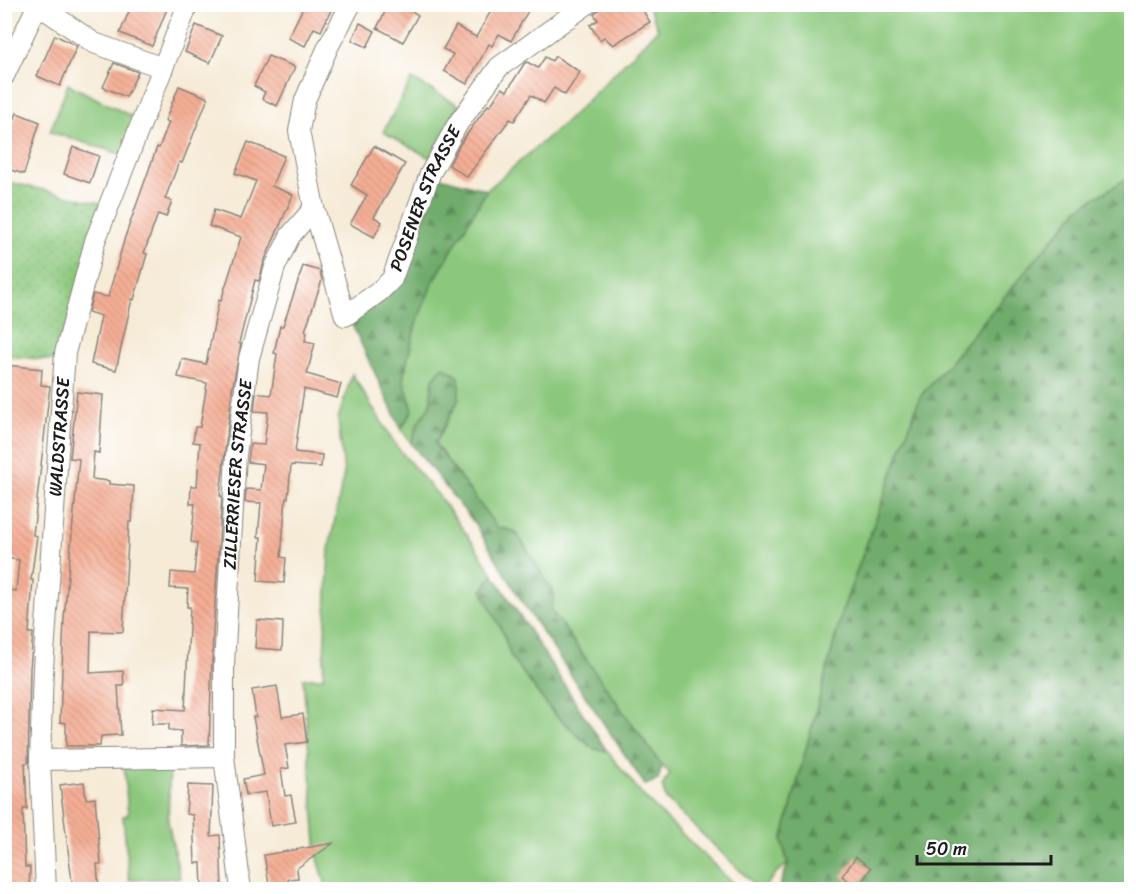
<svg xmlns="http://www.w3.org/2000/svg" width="1136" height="894" font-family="Sriracha,sans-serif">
<defs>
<pattern id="forest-firs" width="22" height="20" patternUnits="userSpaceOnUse" patternTransform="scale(1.5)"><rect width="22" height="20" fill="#70ac6c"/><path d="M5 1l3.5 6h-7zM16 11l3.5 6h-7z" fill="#5b8b58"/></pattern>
<pattern id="park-dots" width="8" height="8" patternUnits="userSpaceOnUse" patternTransform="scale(1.5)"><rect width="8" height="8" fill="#8bc77c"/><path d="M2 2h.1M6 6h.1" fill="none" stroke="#77aa6b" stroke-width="1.8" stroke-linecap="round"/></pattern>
<pattern id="building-back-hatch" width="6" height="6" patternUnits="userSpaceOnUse" patternTransform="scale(1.5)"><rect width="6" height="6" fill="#f5ae95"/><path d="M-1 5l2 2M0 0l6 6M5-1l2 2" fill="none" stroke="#d19580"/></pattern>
</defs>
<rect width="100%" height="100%" fill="#fff"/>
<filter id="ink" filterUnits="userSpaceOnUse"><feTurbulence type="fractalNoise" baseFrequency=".0167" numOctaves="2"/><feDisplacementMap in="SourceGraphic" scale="12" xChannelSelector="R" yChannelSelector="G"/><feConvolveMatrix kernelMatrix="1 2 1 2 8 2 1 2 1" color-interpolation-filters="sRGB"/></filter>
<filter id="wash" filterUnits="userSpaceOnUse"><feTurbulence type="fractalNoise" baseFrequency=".008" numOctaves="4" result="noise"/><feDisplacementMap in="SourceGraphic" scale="24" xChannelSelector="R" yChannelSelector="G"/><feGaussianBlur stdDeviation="1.35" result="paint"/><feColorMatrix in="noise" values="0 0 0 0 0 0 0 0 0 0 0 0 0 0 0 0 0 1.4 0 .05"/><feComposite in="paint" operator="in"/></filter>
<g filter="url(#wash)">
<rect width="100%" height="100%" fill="#f6ebd7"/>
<g fill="#8bc77c" stroke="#54724c" stroke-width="1.5">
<path d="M729 4 776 5 779 8 785 4 1131 5V176L1079 208 920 397 842 612 782 841 788 864 777 872 763 889H759L666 799 662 786 670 773 662 766 551 610 554 594 516 532 497 527 435 444 459 399V377L443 367 433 379 430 405 418 423 411 443 401 429 413 410 403 379 415 327 432 284 487 190 570 118 658 29 648 5H711L715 11Z"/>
<path d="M412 79 459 105 430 158 383 132Z"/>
<path d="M68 84 137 119 124 155 50 132Z"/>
<path d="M352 374 397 447 438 495 475 546 493 574 483 591 503 633 511 657 553 713 592 748 607 751 645 798 739 889H327L317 855 303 678H323L329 549 344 473 338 419Z"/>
<path d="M170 763 168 822 180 878 129 880 123 816 128 815 124 764Z"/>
</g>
<g fill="url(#forest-firs)" stroke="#466444" stroke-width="1.5">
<path d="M433 175 487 190 432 284 415 327 403 379 413 410 401 429 349 318 395 281Z"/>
<path d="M1131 176V889L778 890 788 864 782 841 842 612 920 397 1079 208Z"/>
<path d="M443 367 459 377V399L435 444 497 527 516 532 554 594 551 610 662 766 658 780 645 785 526 608 475 524 411 443 418 423 430 405 433 379Z"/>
<path d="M493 574 607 751 592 748 553 713 511 657 503 633 482 591Z"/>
</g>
<path fill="url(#park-dots)" stroke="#54724c" stroke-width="1.5" d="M4 181 105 204 61 361 5 356Z"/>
<g id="blocks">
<g fill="url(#building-back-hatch)">
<path d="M132 4H169L152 46 120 33Z"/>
<path d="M305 4H334L321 31 314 28 305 46 288 38Z"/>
<path d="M389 4H400L418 15 403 42 377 28Z"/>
<path d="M495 4H532L511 41 499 34 492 46 489 44 467 84 444 71 453 54 443 49 456 26 476 37Z"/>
<path d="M605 4H639L650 22 613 45 604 37 600 40 590 25 598 20 594 14Z"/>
<path d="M360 23 375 31 367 47 352 40Z"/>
<path d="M196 25 222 36 210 63 185 52Z"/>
<path d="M55 35 77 46 60 86 37 76Z"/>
<path d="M268 56 295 67 277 106 262 99 265 92 254 86Z"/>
<path d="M555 56 580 72 565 95 554 88 544 103 531 95 514 121 510 119 467 177 449 165 460 144 488 105 490 106 502 88 507 91 524 64 527 62 538 68 545 57 552 61Z"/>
<path d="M114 63 138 72 126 97 103 87Z"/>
<path d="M179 86 208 98 182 163 179 162 165 199 172 201 166 217 158 214 144 253 147 254 134 300 132 299 116 370 91 364 101 316 88 312 93 294 108 297 125 237 157 147 159 148 169 122 165 121Z"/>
<path d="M17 113 40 122 24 174 4 168V144Z"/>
<path d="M248 142 284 156 272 186 293 195 264 262 259 281 255 280 239 343 241 344 232 390 220 496H222L213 632 209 745 181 746V731L169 730V724H152L153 708 185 710 190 607H187L188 589 170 588 171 572 194 574 197 543 191 542 195 504H190L191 486H197L200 443 193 442 195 427H200L207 383 178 377 182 359 206 364 219 300 221 301 241 237 209 226 214 210 241 219 256 181 235 173Z"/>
<path d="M374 146 405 164 374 217 382 222 374 237 350 224 367 195 351 185Z"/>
<path d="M73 147 99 156 90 183 64 174Z"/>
<path d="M303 266 320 271 322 280 305 331 307 332 305 341 315 343 307 374 341 384 337 398 304 389 295 452 322 455 321 467 291 465 288 498H286L281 557 286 558 284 583 258 581 261 537H258L261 503 245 502 246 489 261 490 264 464 248 462 250 444 264 445 268 412 254 411 256 393 271 395 277 354 274 353 280 326H283Z"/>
<path d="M6 365 42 369 41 385 50 386 33 535 37 536 31 580H33L29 633H33L30 669 28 763H25L27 809H23L25 867H30L29 890H4V590L16 591 19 560 4 558Z"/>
<path d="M77 392 103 395 99 453 94 452 92 479 109 481V484L134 486 132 522H129L123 632 91 631 90 673 123 671 124 686H118L121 735 101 736 100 746H66V723L60 722 64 618 79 459 70 458Z"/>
<path d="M257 620 283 622 282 650 255 648Z"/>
<path d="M277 686 282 717 303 714 307 742 285 745 289 768 281 769 285 796 291 795 296 822 271 826 266 792 246 795 243 779 264 775 253 717H256L252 690Z"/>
<path d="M84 782 86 799 95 798 101 864H97L99 890H73L60 785Z"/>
<path d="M188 785 213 786 211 836 220 835 222 890H202L201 863H195L193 815 186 814Z"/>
<path d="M334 843 297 868 298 878 288 879 289 887 270 890 264 855Z"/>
<path d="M856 857 871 868 858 888 842 876Z"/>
</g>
</g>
</g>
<g filter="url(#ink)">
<use href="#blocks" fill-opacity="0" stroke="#89847a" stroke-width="1.5"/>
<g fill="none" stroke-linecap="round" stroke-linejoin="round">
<defs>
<g id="minor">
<path d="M37 4 94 43 163 68"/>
<path id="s1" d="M351 4 328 47 305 100 299 131 314 208 345 316 380 291 392 279 430 174 457 125 499 67 587 4"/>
<path d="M4 76 38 4"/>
<path d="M40 760 224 757"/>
<path id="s2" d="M46 890 40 760 43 668 65 353 95 241 188 4"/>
<path id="s3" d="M241 890 224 757V665L236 455 249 358 275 267 290 236 314 208"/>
</g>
</defs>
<use href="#minor" stroke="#89847a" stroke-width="22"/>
<use href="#minor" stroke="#fff" stroke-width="20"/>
</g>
</g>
<g text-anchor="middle" stroke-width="4.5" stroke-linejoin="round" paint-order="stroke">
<g font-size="18" fill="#1c1c1c" stroke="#fff">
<text dy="6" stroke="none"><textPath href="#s1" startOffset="476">POSENER STRASSE</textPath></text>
<text dy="6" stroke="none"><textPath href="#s2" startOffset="454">WALDSTRASSE</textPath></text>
<text dy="6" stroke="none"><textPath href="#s3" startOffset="417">ZILLERRIESER STRASSE</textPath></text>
</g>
</g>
<rect width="1136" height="894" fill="none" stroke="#fff" stroke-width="24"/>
<path d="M917 855v9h134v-9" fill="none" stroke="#1c1c1c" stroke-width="3"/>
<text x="926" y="855" font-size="18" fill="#1c1c1c" stroke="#ffffff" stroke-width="4.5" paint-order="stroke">50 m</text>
</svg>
